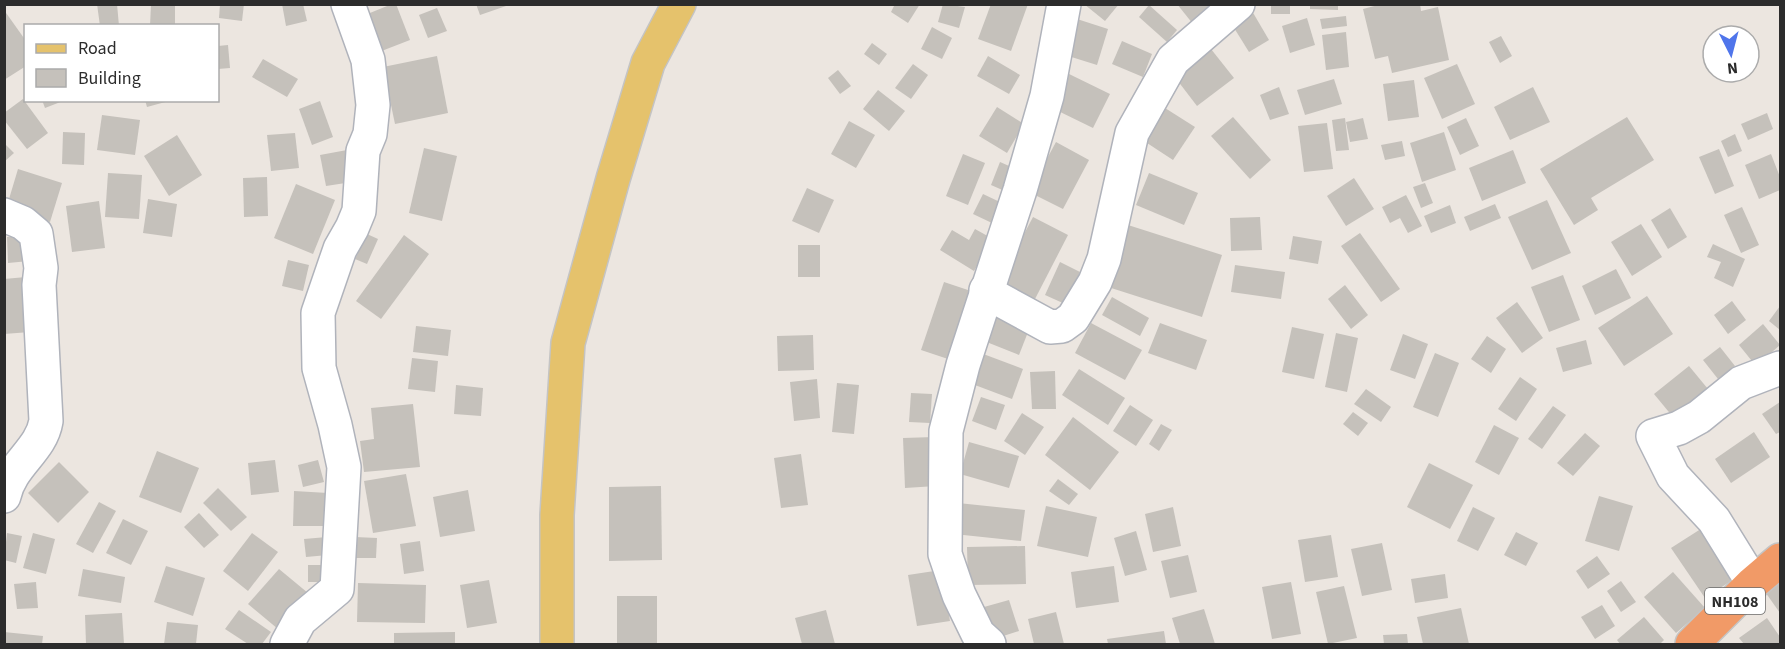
<svg xmlns="http://www.w3.org/2000/svg" width="1785" height="649" font-family="'Source Sans 3',sans-serif">
<rect width="100%" height="100%" fill="#ece6e0"/>
<g fill="#c5c1bb">
<path d="M97 4H117L119 26H100Z"/>
<path d="M151 4H175V26H150Z"/>
<path d="M220 4H244L242 21 219 18Z"/>
<path d="M282 4H303L307 21 286 26Z"/>
<path d="M392 4H396L410 40 379 52 365 15Z"/>
<path d="M476 4H505L506 6 480 15Z"/>
<path d="M895 4H920L908 23 891 12Z"/>
<path d="M943 4 965 7 959 28 938 22Z"/>
<path d="M991 4H1028L1011 51 978 39Z"/>
<path d="M1084 4H1119L1105 21Z"/>
<path d="M1177 4H1210L1213 8 1193 24Z"/>
<rect x="1271" y="4" width="19" height="10"/>
<path d="M1310 4H1338V10L1310 9Z"/>
<path d="M1382 4H1420L1421 11 1438 7 1449 60 1392 73 1388 56 1375 59 1363 9Z"/>
<path d="M1149 5 1177 30 1167 42 1139 17Z"/>
<path d="M437 8 447 31 428 38 419 15Z"/>
<path d="M4 10 26 41V66L4 80Z"/>
<path d="M1252 11 1269 40 1249 52 1231 23Z"/>
<path d="M1346 16 1347 26 1322 29 1320 19Z"/>
<path d="M1307 18 1315 45 1290 53 1282 26Z"/>
<path d="M1077 19 1108 29 1097 65 1065 55Z"/>
<path d="M932 27 952 38 942 59 921 49Z"/>
<path d="M1346 32 1349 67 1326 70 1322 35Z"/>
<path d="M1501 36 1512 56 1500 63 1489 42Z"/>
<path d="M1122 41 1152 54 1143 77 1112 64Z"/>
<path d="M872 43 887 54 879 65 864 54Z"/>
<path d="M1207 44 1234 78 1197 106 1171 72Z"/>
<path d="M228 45 230 68 218 69V46Z"/>
<path d="M437 56 448 113 395 124 383 67Z"/>
<path d="M988 56 1020 75 1009 94 977 76Z"/>
<path d="M263 59 298 79 287 97 252 77Z"/>
<path d="M913 64 928 75 911 99 895 88Z"/>
<path d="M1457 64 1475 104 1442 119 1424 78Z"/>
<path d="M838 70 851 86 840 94 828 78Z"/>
<path d="M1067 73 1110 94 1093 128 1050 107Z"/>
<path d="M1334 79 1342 104 1305 115 1297 90Z"/>
<path d="M1414 80 1419 117 1388 121 1383 84Z"/>
<path d="M1279 87 1289 114 1270 120 1260 95Z"/>
<path d="M1533 87 1550 122 1510 140 1494 107Z"/>
<path d="M878 90 905 111 889 131 863 109Z"/>
<path d="M23 99 48 133 27 149 4 120V113Z"/>
<path d="M42 100H63V101L45 108Z"/>
<path d="M145 100H169V101L147 107Z"/>
<path d="M320 101 333 137 312 145 299 109Z"/>
<path d="M997 107 1024 124 1007 153 979 136Z"/>
<path d="M1165 108 1195 127 1173 160 1144 141Z"/>
<path d="M1767 113 1773 129 1748 140 1741 124Z"/>
<path d="M102 115 140 120 135 155 97 150Z"/>
<path d="M1233 117 1271 160 1250 179 1211 136Z"/>
<path d="M1627 117 1654 160 1591 198 1598 210 1574 225 1540 169Z"/>
<path d="M1345 118 1349 150 1336 151 1332 120Z"/>
<path d="M1363 118 1368 139 1350 142 1346 122Z"/>
<path d="M1466 118 1479 146 1460 155 1447 127Z"/>
<path d="M849 121 875 135 856 168 831 154Z"/>
<path d="M1327 123 1333 169 1304 172 1298 126Z"/>
<path d="M63 132 85 133 84 165 62 164Z"/>
<path d="M1444 132 1456 170 1422 182 1410 143Z"/>
<path d="M295 133 299 168 271 171 267 135Z"/>
<path d="M1735 134 1742 151 1728 157 1721 141Z"/>
<path d="M177 135 202 175 169 196 144 156Z"/>
<path d="M1402 141 1405 156 1385 160 1381 145Z"/>
<path d="M1056 142 1089 160 1063 209 1029 192Z"/>
<path d="M4 143 14 153 4 162Z"/>
<path d="M424 148 457 156 442 221 409 213Z"/>
<path d="M1719 149 1734 186 1715 194 1699 157Z"/>
<path d="M347 150 352 182 326 186 320 155Z"/>
<path d="M1513 150 1526 183 1482 201 1469 168Z"/>
<path d="M963 154 985 163 968 205 946 196Z"/>
<path d="M1771 154 1780 177V190L1759 199 1745 165Z"/>
<path d="M1000 162 1016 169 1007 192 991 185Z"/>
<path d="M18 169 62 183 50 222 6 209Z"/>
<path d="M108 173 142 175 139 219 105 217Z"/>
<path d="M1149 173 1198 193 1184 225 1136 205Z"/>
<path d="M267 177 268 216 244 217 243 178Z"/>
<path d="M1354 178 1374 209 1346 226 1327 196Z"/>
<path d="M1425 183 1433 203 1421 208 1413 187Z"/>
<path d="M296 184 335 200 313 254 274 238Z"/>
<path d="M807 188 834 200 819 233 792 221Z"/>
<path d="M983 194 1002 203 992 223 973 214Z"/>
<path d="M1406 195 1422 226 1408 233 1400 218 1390 223 1382 207Z"/>
<path d="M148 199 177 204 172 237 143 233Z"/>
<path d="M1547 200 1571 253 1532 270 1508 217Z"/>
<path d="M99 201 105 248 72 252 66 206Z"/>
<path d="M1495 204 1501 218 1470 231 1464 217Z"/>
<path d="M1450 205 1456 223 1431 233 1424 216Z"/>
<path d="M1742 207 1759 245 1741 253 1724 215Z"/>
<path d="M1670 208 1687 237 1668 249 1651 220Z"/>
<path d="M1033 217 1068 235 1035 299 999 281Z"/>
<path d="M1260 217 1262 250 1231 251 1230 218Z"/>
<path d="M1641 224 1662 257 1632 276 1611 242Z"/>
<path d="M1128 225 1222 255 1202 317 1108 287Z"/>
<path d="M975 229 993 239 974 271 940 250 952 230 969 240Z"/>
<path d="M1360 233 1400 289 1381 302 1341 246Z"/>
<path d="M367 234 378 239 367 264 355 259Z"/>
<path d="M404 235 429 254 381 319 356 301Z"/>
<path d="M28 236 29 261 8 263 7 237Z"/>
<path d="M1293 236 1322 241 1318 264 1289 259Z"/>
<path d="M1713 244 1745 259 1733 287 1714 278 1721 262 1707 257Z"/>
<rect x="798" y="245" width="22" height="32"/>
<path d="M288 260 309 265 303 291 282 286Z"/>
<path d="M1060 262 1080 272 1065 304 1045 295Z"/>
<path d="M1235 265 1285 272 1281 299 1231 292Z"/>
<path d="M1616 269 1631 298 1595 315 1582 286Z"/>
<path d="M1563 275 1580 320 1549 332 1531 287Z"/>
<path d="M26 277 30 332 4 334V279Z"/>
<path d="M944 282 974 292 951 360 921 350Z"/>
<path d="M1345 285 1368 315 1351 329 1328 299Z"/>
<path d="M1647 296 1673 334 1624 366 1598 328Z"/>
<path d="M1112 297 1149 318 1140 336 1102 315Z"/>
<path d="M1732 301 1746 320 1728 334 1714 315Z"/>
<path d="M1517 302 1543 338 1522 353 1496 318Z"/>
<path d="M1780 306V330L1769 321Z"/>
<path d="M991 311 1030 327 1019 355 979 339Z"/>
<path d="M1091 323 1142 350 1125 380 1075 353Z"/>
<path d="M1160 323 1207 340 1196 370 1148 353Z"/>
<path d="M1763 324 1780 345 1756 366 1739 345Z"/>
<path d="M416 326 451 330 448 356 413 352Z"/>
<path d="M1292 327 1324 334 1314 379 1282 372Z"/>
<path d="M1336 333 1358 338 1347 392 1325 387Z"/>
<path d="M1403 334 1428 344 1415 379 1390 370Z"/>
<path d="M813 335 814 370 778 371 777 336Z"/>
<path d="M1487 336 1506 349 1491 373 1471 359Z"/>
<path d="M1586 340 1592 364 1563 372 1556 348Z"/>
<path d="M1720 347 1735 366 1718 379 1703 360Z"/>
<path d="M978 352 1023 369 1012 399 967 382Z"/>
<path d="M1435 353 1459 363 1438 417 1413 407Z"/>
<path d="M412 358 438 361 435 392 408 389Z"/>
<path d="M1689 366 1708 389 1673 417 1654 394Z"/>
<path d="M1079 369 1125 398 1108 425 1062 395Z"/>
<path d="M1055 371 1056 409H1032L1030 372Z"/>
<path d="M1520 377 1537 389 1516 421 1498 409Z"/>
<path d="M817 379 820 418 794 421 790 382Z"/>
<path d="M837 383 859 385 854 434 832 432Z"/>
<path d="M456 385 483 388 481 416 454 414Z"/>
<path d="M1366 389 1391 407 1381 422 1354 404Z"/>
<path d="M911 393 932 394 930 423 909 422Z"/>
<path d="M981 397 1005 405 996 430 972 421Z"/>
<path d="M1780 402V432L1776 434 1762 414Z"/>
<path d="M413 404 420 467 364 472 360 441 374 439 371 408Z"/>
<path d="M1130 405 1153 420 1136 446 1113 431Z"/>
<path d="M1553 406 1566 415 1542 449 1528 439Z"/>
<path d="M1353 412 1368 423 1358 436 1343 424Z"/>
<path d="M1022 413 1044 427 1025 455 1004 441Z"/>
<path d="M1073 417 1119 452 1090 490 1045 455Z"/>
<path d="M1161 424 1172 430 1159 451 1149 444Z"/>
<path d="M1494 425 1519 438 1499 475 1475 462Z"/>
<path d="M1754 432 1770 457 1731 483 1715 459Z"/>
<path d="M1585 433 1600 446 1573 476 1557 463Z"/>
<path d="M934 437 936 486 905 488 903 438Z"/>
<path d="M969 442 1019 456 1009 488 960 474Z"/>
<path d="M157 451 199 468 181 513 139 497Z"/>
<path d="M801 454 808 505 781 508 774 458Z"/>
<path d="M275 460 279 492 251 495 248 463Z"/>
<path d="M318 460 324 482 303 487 298 465Z"/>
<path d="M59 462 89 492 58 523 28 493Z"/>
<path d="M1429 463 1473 485 1450 529 1407 507Z"/>
<path d="M406 474 416 526 373 533 364 481Z"/>
<path d="M1058 479 1078 494 1069 505 1049 491Z"/>
<path d="M661 486 662 560 609 561V487Z"/>
<path d="M218 488 247 517 231 531 203 503Z"/>
<path d="M468 490 475 531 440 537 433 497Z"/>
<path d="M294 491 328 493 327 526H293Z"/>
<path d="M1599 496 1633 506 1619 551 1585 541Z"/>
<path d="M99 502 116 511 93 553 76 544Z"/>
<path d="M958 503 1025 510 1021 541 954 534Z"/>
<path d="M1046 506 1097 517 1088 557 1037 546Z"/>
<path d="M1173 507 1181 546 1153 552 1145 514Z"/>
<path d="M1473 507 1495 518 1478 551 1457 541Z"/>
<path d="M199 513 219 535 204 548 184 527Z"/>
<path d="M123 519 148 531 131 565 106 553Z"/>
<path d="M1707 525 1740 575 1705 598 1671 548Z"/>
<path d="M1136 531 1147 570 1125 576 1114 538Z"/>
<path d="M1516 532 1538 543 1526 566 1504 555Z"/>
<path d="M7 533 22 536 16 563 4 560Z"/>
<path d="M33 533 55 539 46 574 23 568Z"/>
<path d="M252 533 278 552 248 591 223 571Z"/>
<path d="M1331 535 1338 577 1305 582 1298 540Z"/>
<path d="M327 537 328 555 306 557 304 539Z"/>
<path d="M355 537 377 538 376 558H355Z"/>
<path d="M420 541 424 571 404 574 400 544Z"/>
<path d="M1382 543 1392 590 1362 596 1351 549Z"/>
<path d="M1025 546 1026 584 968 585 967 547Z"/>
<path d="M1188 555 1197 592 1170 598 1161 561Z"/>
<path d="M1597 556 1610 574 1588 589 1576 571Z"/>
<rect x="308" y="565" width="15" height="17"/>
<path d="M166 566 205 578 193 616 154 602Z"/>
<path d="M1114 566 1119 602 1076 608 1071 572Z"/>
<path d="M83 569 125 577 121 603 78 596Z"/>
<path d="M279 569 308 593 278 629 248 604Z"/>
<path d="M941 570 950 621 917 626 908 575Z"/>
<path d="M1673 572 1705 608 1676 633 1644 597Z"/>
<path d="M1445 574 1448 598 1415 603 1411 579Z"/>
<path d="M1780 575V613L1763 589Z"/>
<path d="M489 580 497 623 467 628 460 585Z"/>
<path d="M1621 581 1636 602 1621 612 1607 591Z"/>
<path d="M36 582 38 608 17 609 14 584Z"/>
<path d="M1291 582 1301 634 1272 639 1262 587Z"/>
<path d="M358 583 426 585 425 623 357 622Z"/>
<path d="M1344 586 1357 638 1328 644 1316 592Z"/>
<rect x="617" y="596" width="40" height="48"/>
<path d="M1009 600 1019 631 994 639 984 607Z"/>
<path d="M1602 605 1615 626 1595 639 1581 617Z"/>
<path d="M1461 608 1469 644H1423L1417 617Z"/>
<path d="M1204 609 1215 644H1180L1172 618Z"/>
<path d="M239 610 271 632 262 644H248L225 629Z"/>
<path d="M826 610 835 644H802L795 618Z"/>
<path d="M1056 612 1064 644H1034L1028 619Z"/>
<path d="M122 613 124 644H86L85 615Z"/>
<path d="M1644 617 1664 640 1660 644H1620L1617 640Z"/>
<path d="M1767 618 1780 637V644H1744L1739 638Z"/>
<path d="M167 622 198 625 196 644H164Z"/>
<path d="M1164 631 1166 644H1108L1107 639Z"/>
<path d="M4 632 43 636 42 644H4Z"/>
<path d="M455 632V644H394V633Z"/>
<path d="M1407 634 1408 644H1384L1383 635Z"/>
</g>
<g fill="none" stroke-linecap="round" stroke-linejoin="round">
<defs>
<g id="minor">
<path d="M4 215 23 223 36 234 41 268 39 285 46 421C41 451 11 464 4 496"/>
<path d="M986 290 995 297 1050 327 1062 326 1073 318 1095 282 1104 259 1132 133 1173 60 1238 4"/>
<path d="M1753 583 1714 520 1673 476 1653 436 1679 428 1699 417 1741 383 1780 368"/>
<path d="M287 644 300 620 337 589 344 467 335 425 319 368 318 313 340 249 352 228 359 211 363 151 370 134 373 105 368 60 348 4"/>
<path d="M989 644 978 634 959 595 945 554 946 431 963 365 1020 190 1047 96 1064 4"/>
</g>
<path id="major" d="M557 644V515L568 343 613 179 648 63 679 4"/>
<path id="highway" d="M1692 644 1753 583 1780 560"/>
</defs>
<use href="#minor" stroke="#b0b3bb" stroke-width="36"/>
<use href="#major" stroke="#c4c4c4" stroke-width="36"/>
<use href="#highway" stroke="#c4c4c4" stroke-width="36"/>
<use href="#minor" stroke="#fff" stroke-width="33"/>
<use href="#major" stroke="#e5c26c" stroke-width="33"/>
<use href="#highway" stroke="#f19a67" stroke-width="33"/>
</g>
<g text-anchor="middle" stroke-width="4.5" stroke-linejoin="round" paint-order="stroke">
<rect fill="#fff" stroke="#6b6b6b" stroke-width="1.5" x="1705" y="588" width="60" height="26" rx="4.5"/>
<g font-size="16" font-weight="bold" fill="#2c2c2c">
<text x="1735" y="607">NH108</text>
</g>
</g>
<rect width="1785" height="649" fill="none" stroke="#2c2c2c" stroke-width="12"/>
<rect x="24" y="24" width="195" height="78" fill="#ffffff" stroke="#ababab" stroke-width="1.5"/>
<rect x="36" y="44" width="30" height="9" fill="#e5c26c" stroke="#ababab" stroke-width="1.5"/>
<text x="78" y="54" font-size="18" fill="#2c2c2c">Road</text>
<rect x="36" y="69" width="30" height="18" fill="#c5c1bb" stroke="#ababab" stroke-width="1.5"/>
<text x="78" y="84" font-size="18" fill="#2c2c2c">Building</text>
<g transform="translate(1731 54) rotate(174)"><circle r="28" fill="#ffffff" stroke="#ababab" stroke-width="1.5"/>
<path d="M0-4.5L10 22L0 15L-10 22Z" fill="#4f75eb"/>
<text y="-9" font-size="16" font-weight="bold" text-anchor="middle" fill="#2c2c2c">N</text>
</g>
</svg>
